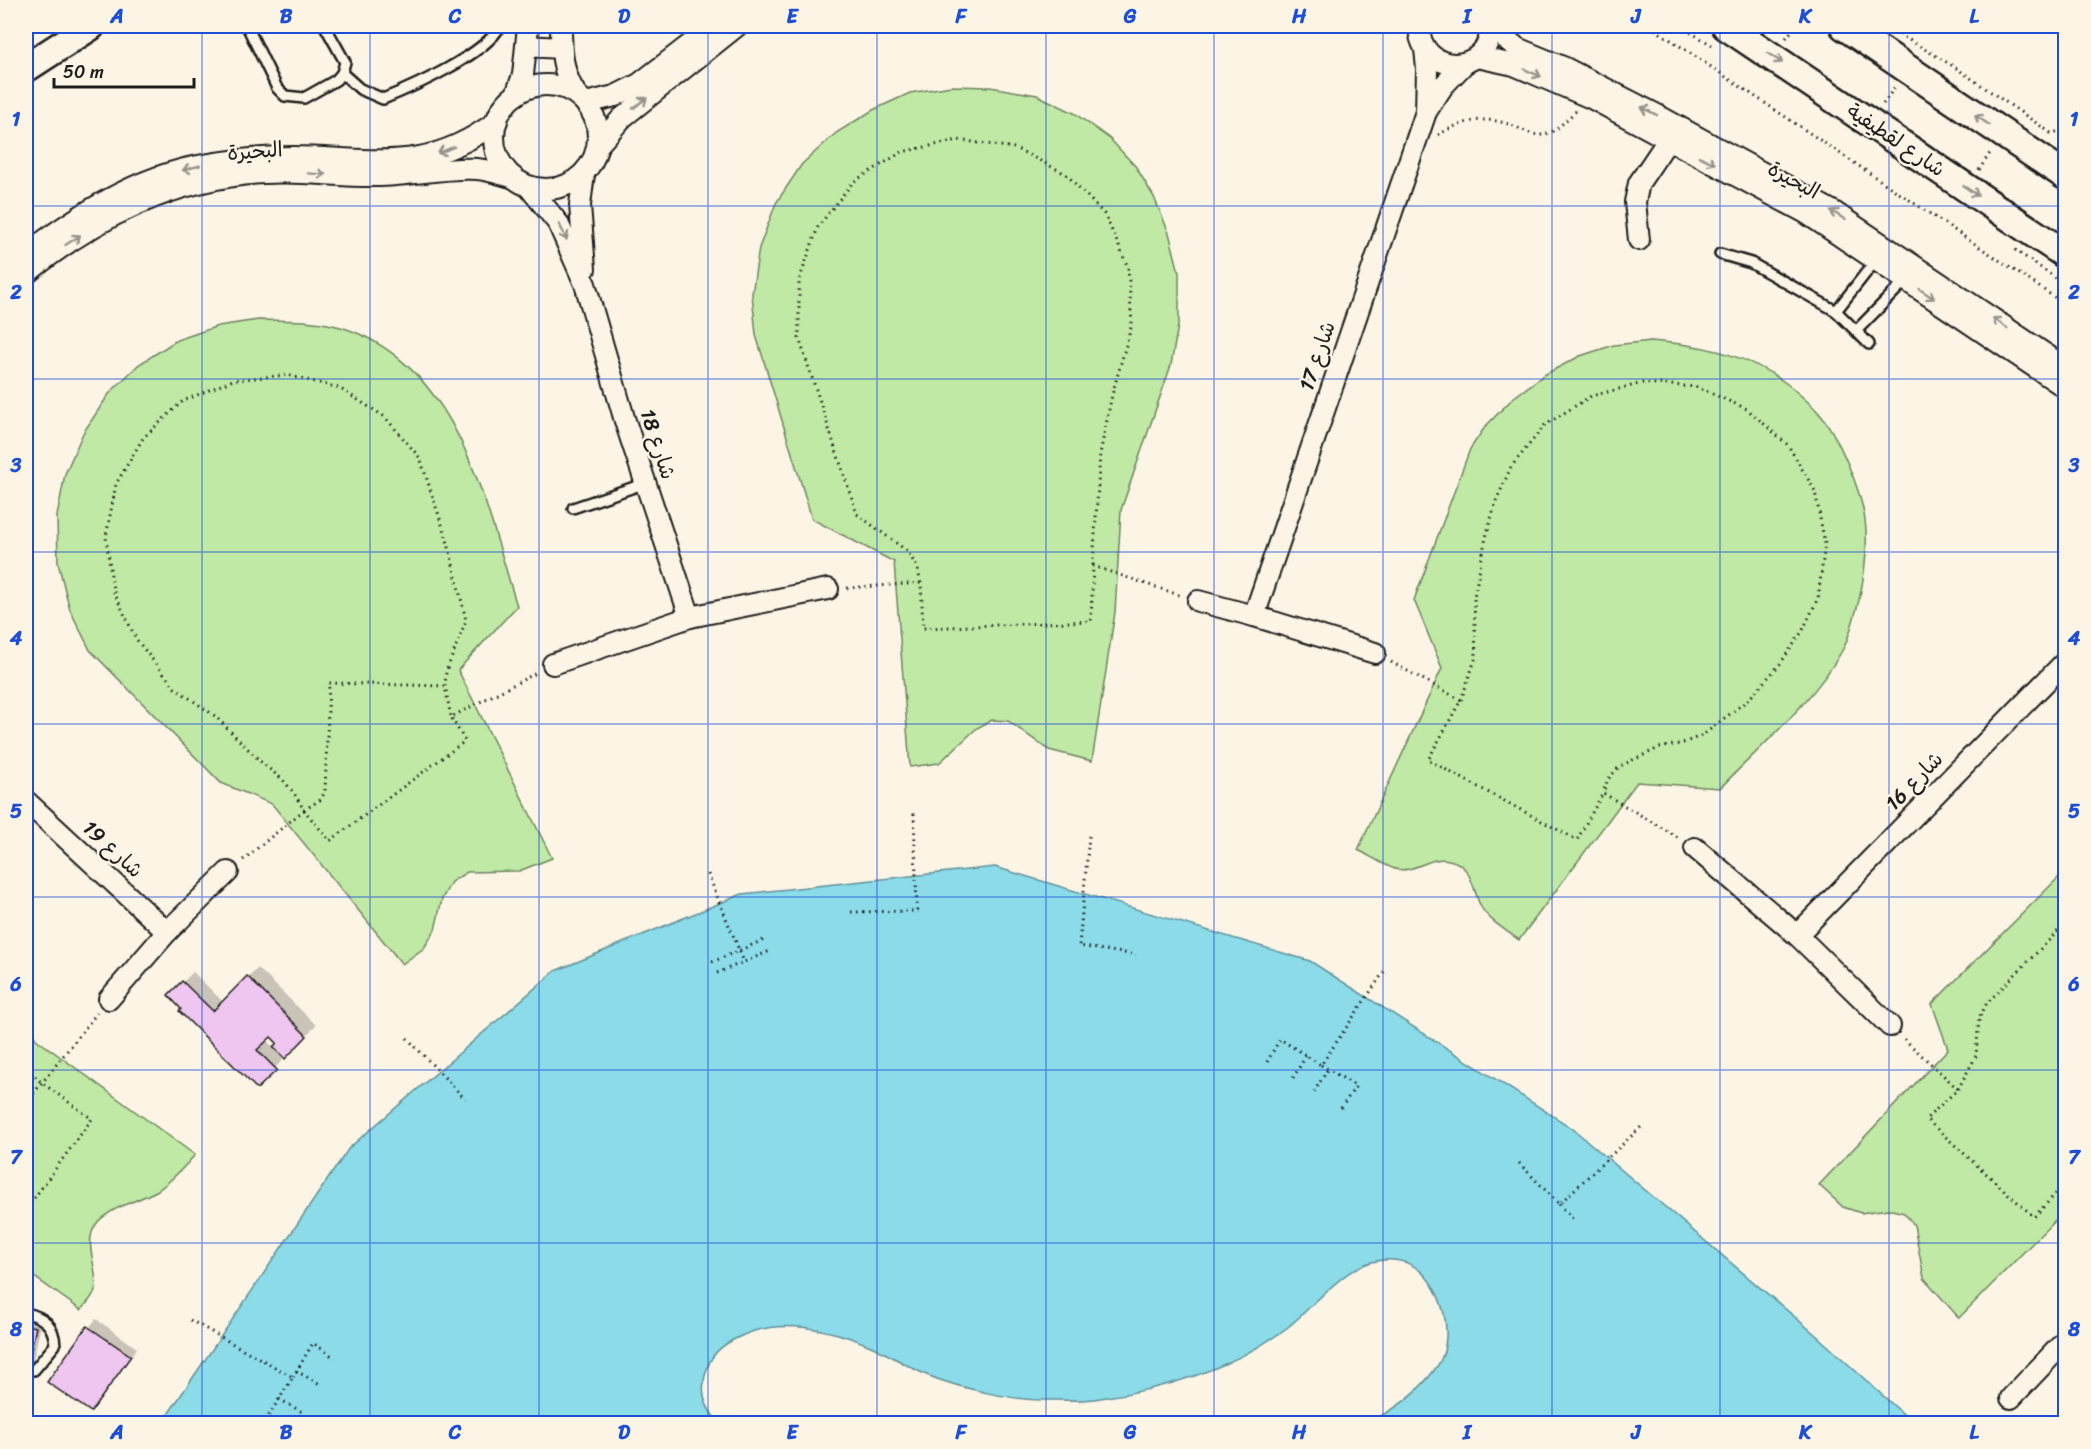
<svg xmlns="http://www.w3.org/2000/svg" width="2091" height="1449" font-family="Sriracha,'Playpen Sans Arabic',sans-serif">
<rect width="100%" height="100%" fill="#fcf5e5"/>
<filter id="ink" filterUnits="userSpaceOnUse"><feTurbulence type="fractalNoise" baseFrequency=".0167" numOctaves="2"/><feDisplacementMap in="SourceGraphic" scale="12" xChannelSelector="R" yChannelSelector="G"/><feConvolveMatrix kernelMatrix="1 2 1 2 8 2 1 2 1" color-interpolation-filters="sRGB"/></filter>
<g filter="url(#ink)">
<g fill="#bfe9a5" stroke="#6e8260" stroke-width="1.5">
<path d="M951 86 990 87 1037 95 1074 113 1110 139 1136 167 1154 197 1169 233 1179 272V320L1171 365 1121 510 1115 612 1092 761 1049 750 1008 721 992 720 977 728 939 763 910 767 894 562 812 519 756 335 752 294 759 248 776 203 802 164 836 133 873 110 910 93Z"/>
<path d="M258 320C286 321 317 319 344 328 460 367 485 504 517 606L458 670 552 858 519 871 467 872 451 882 442 899 435 930 424 948 402 964 272 804 221 783 90 650 70 610 58 563 57 516 65 474 83 433 109 394 138 365 177 340 218 326Z"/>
<path d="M1651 341C1702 345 1750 354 1791 387 1800 395 1810 403 1818 412 1838 434 1861 490 1865 520 1869 550 1863 590 1854 618 1851 628 1848 640 1843 649 1815 700 1761 746 1720 788L1637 782 1519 940C1506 930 1489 921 1481 907 1472 889 1473 865 1449 860 1430 855 1414 874 1395 869 1383 865 1370 856 1358 850L1442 668 1414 600 1470 449 1485 427 1513 398 1544 375 1580 356 1614 345Z"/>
<path d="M2065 871V1210L1959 1318 1924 1278 1914 1225 1904 1213 1888 1209 1861 1213 1843 1207 1819 1185 1948 1049 1932 1004Z"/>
<path d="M26 1021 36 1039 195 1155C184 1167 173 1180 158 1190 139 1201 112 1206 97 1223 81 1243 100 1269 95 1291 93 1297 86 1304 81 1310L26 1271Z"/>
</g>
<path fill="#8bdbe9" stroke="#5f8f97" stroke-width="1.5" d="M995 867 1310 961 1572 1128 1816 1335 1913 1423H1366C1395 1411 1420 1391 1438 1365 1458 1334 1439 1268 1400 1261 1352 1251 1321 1301 1288 1327 1233 1369 1162 1390 1094 1399 1078 1401 1062 1400 1047 1400 1014 1401 960 1388 929 1376 910 1368 892 1356 873 1347 833 1329 778 1316 737 1338 724 1344 713 1352 708 1366 699 1390 703 1405 719 1423H162L349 1148 555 971 742 894Z"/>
<g fill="#0003" fill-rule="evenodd">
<path d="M258 968 316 1025 257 1087 170 995 193 972 223 1002ZM271 1035 279 1043 274 1048 266 1040Z"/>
<path d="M26 1315 42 1320 32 1365 26 1371Z"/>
<path d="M96 1319 137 1348 98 1403 91 1411 49 1382Z"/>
</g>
<g fill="#eec6ef" stroke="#1c1c1c" stroke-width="1.5">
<path d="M247 976 307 1036 285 1059 273 1047 277 1043 271 1037 257 1050 277 1070 257 1089 179 1011 181 1009 168 995 182 981 213 1011Z"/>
<path d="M26 1325 36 1327 26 1372Z"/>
<path d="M87 1326 131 1356 91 1412 47 1382Z"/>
</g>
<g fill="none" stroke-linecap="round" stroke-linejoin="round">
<defs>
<g id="lane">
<path d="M247 26 277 88 285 96 304 98 336 80 342 73 345 62 325 26"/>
<path d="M342 73 360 89 383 99C413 87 486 54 500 26"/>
<path d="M1720 254 1751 263 1836 311 1876 260"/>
<path d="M1836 311 1856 331"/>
<path d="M1869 344 1856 331 1906 280"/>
<path d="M573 508 646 483"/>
<path d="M26 1313C44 1317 54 1325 55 1345L34 1370"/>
</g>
<g id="street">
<path d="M561 26C561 50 562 73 576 94"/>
<path d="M1419 26C1420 77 1490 76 1491 26"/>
<path d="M1495 26 1506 39 1517 48 1563 67 1659 116 1834 212 2066 368"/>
<path d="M526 46 561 48"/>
<path d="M1425 49 1427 69 1426 112"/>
<path d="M1477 57 1514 65 1591 98 1806 213 2066 388"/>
<circle cx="546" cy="137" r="52"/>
<path d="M516 95 523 75 528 26"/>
<path d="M586 103 615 96 639 84 714 26"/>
<path d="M599 144 622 118 737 26"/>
<path d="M584 174 580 205 585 269"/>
<path d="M529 187 558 223 585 284 625 421 690 617"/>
<path d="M1639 240 1635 202 1639 183 1674 131"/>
<path d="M26 254C78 215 137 176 203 165 232 160 263 157 293 157 374 158 426 175 497 121"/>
<path d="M26 274C94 218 175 178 264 173 302 170 339 177 377 176 410 176 444 167 477 169 489 170 500 174 512 177"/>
<path d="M1198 601 1254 616 1375 653"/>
<path d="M1254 616 1426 112 1443 86 1465 63"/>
<path d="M553 664 690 617 828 589"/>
<path d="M26 801 167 932"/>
<path d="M1695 848 1797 935 1890 1026"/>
<path d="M1797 935 2066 661"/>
<path d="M109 999 167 932 228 872"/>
<path d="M2011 1398 2066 1340"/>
</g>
<g id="secondary">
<path d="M1726 26 2066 255"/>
<path d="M1844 26 2066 176"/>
<path d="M26 68 91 26"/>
</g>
</defs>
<use href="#lane" stroke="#1c1c1c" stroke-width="14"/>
<use href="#street" stroke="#1c1c1c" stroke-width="24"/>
<use href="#secondary" stroke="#1c1c1c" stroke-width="32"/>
<g stroke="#1c1c1c" stroke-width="3" stroke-dasharray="1.5 4.5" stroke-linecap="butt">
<path d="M1650 26 2066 305"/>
<path d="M1680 26 1712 45"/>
<path d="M113 31 127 26"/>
<path d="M1899 34 1953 66 2051 133 2066 130"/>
<path d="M1786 38 1796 26"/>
<path d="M1883 104 1895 87"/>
<path d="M1438 135C1463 120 1486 115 1514 126 1523 130 1531 135 1541 135 1557 133 1565 120 1576 111"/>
<path d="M1979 170 1990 153"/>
<path d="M2015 250 2066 285"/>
<path d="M921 583 917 567 907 551 857 514 799 338V281L818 227 853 182 902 152 958 140 1015 148 1066 174 1105 215 1128 267 1132 324 1112 395 1100 454 1093 566"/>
<path d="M847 588 921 583 923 628 1091 621 1093 566 1182 596"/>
<path d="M1391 662 1461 700 1428 760 1577 840 1603 793 1681 839"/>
<path d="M445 686 329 683 325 792 320 800 304 810 294 793 283 780 262 763 215 716 175 688 136 639 113 590 106 537 116 484 143 438 183 401 233 380 287 375 339 388 385 417 420 458 448 543 463 607 466 620 446 672 445 686 451 717"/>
<path d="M1461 700 1476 657 1474 597 1486 537 1496 501 1511 467 1545 425 1591 396 1643 383 1697 387 1747 409 1788 445 1815 491 1825 544 1818 598 1802 632 1780 664 1749 699 1703 735 1683 743 1659 748 1620 766 1608 779 1603 793"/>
<path d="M1089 836 1079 946 1136 955"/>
<path d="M243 860 304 810 330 841 465 741 451 717 536 673"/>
<path d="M708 874 744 962 770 951"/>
<path d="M851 912 917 911 914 813"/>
<path d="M712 962 766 939"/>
<path d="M717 973 744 962"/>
<path d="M407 1038 465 1099"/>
<path d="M1904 1039 1958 1089 1926 1119 2034 1217 2063 1186 2066 1188"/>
<path d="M1267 1062 1280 1039 1321 1065 1385 970"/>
<path d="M1321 1065 1356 1086 1341 1108"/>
<path d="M26 1068 41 1082 92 1119 26 1209"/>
<path d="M1293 1078 1306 1056"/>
<path d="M1958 1089 1976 1056 1979 1018 1987 1003 2066 923"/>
<path d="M1314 1092 1328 1069"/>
<path d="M26 1103 97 1013"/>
<path d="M1519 1163 1559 1204 1642 1126"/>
<path d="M1559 1204 1575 1221"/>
<path d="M190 1320 293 1377 266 1420 273 1424"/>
<path d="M296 1371 320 1384"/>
<path d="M293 1377 313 1343 335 1358"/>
<path d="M279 1399 304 1413"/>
</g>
<use href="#lane" stroke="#fcf5e5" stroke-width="9"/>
<use href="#street" stroke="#fcf5e5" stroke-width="20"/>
<use href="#secondary" stroke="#fcf5e5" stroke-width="27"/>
</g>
<defs><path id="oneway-shaft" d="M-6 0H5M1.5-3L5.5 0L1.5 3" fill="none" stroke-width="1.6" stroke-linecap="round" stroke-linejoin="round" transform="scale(1.5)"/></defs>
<g stroke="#97938b">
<use href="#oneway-shaft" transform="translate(1775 58) rotate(34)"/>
<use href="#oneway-shaft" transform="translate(1533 73) rotate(24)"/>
<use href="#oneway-shaft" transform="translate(640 103) rotate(-38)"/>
<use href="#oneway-shaft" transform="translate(1649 111) rotate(-153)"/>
<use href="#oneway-shaft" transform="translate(1982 120) rotate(-146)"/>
<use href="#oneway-shaft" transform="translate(446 150) rotate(158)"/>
<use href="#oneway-shaft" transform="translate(1707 160) rotate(26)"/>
<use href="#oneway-shaft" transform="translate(191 168) rotate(165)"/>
<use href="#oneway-shaft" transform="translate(317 174) rotate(4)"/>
<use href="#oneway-shaft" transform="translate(1971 191) rotate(34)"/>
<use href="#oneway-shaft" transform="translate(1838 215) rotate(-147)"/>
<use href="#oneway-shaft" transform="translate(563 232) rotate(65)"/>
<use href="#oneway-shaft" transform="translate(73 240) rotate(-33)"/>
<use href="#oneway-shaft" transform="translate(1927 294) rotate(34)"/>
<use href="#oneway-shaft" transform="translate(2000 323) rotate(-145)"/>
</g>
</g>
<path fill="none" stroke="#1d4ed8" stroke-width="1.5" stroke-opacity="0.55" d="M202 26V1424M370 26V1424M539 26V1424M708 26V1424M877 26V1424M1046 26V1424M1214 26V1424M1383 26V1424M1552 26V1424M1720 26V1424M1889 26V1424M26 206H2066M26 379H2066M26 552H2066M26 724H2066M26 897H2066M26 1070H2066M26 1243H2066"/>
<g text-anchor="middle" stroke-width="5" stroke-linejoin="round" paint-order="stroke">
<g font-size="21" fill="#1c1c1c" stroke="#fcf5e5">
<text transform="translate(1896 140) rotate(34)" y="7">شارع لقطيفية</text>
<text transform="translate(255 151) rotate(-4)" y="7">البحيرة</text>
<text transform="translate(1794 180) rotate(29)" y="7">البحيرة</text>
<text transform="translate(1317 356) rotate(-71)" y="7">شارع 17</text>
<text transform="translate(658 444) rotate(72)" y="7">شارع 18</text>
<text transform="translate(1914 781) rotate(-46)" y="7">شارع 16</text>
<text transform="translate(113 849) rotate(43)" y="7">شارع 19</text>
</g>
</g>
<rect width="2091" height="1449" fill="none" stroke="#fcf5e5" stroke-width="66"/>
<path d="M54 78v9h140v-9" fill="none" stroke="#1c1c1c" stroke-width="3"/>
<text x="63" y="78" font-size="18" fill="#1c1c1c" stroke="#fcf5e5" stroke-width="4.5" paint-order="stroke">50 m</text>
<rect x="33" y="33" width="2025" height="1383" fill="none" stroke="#1d4ed8" stroke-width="2"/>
<g font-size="20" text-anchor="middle" font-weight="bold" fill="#1d4ed8">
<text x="117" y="23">A</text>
<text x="286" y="23">B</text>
<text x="455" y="23">C</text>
<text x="624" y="23">D</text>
<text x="792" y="23">E</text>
<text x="961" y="23">F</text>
<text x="1130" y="23">G</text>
<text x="1299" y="23">H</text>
<text x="1467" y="23">I</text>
<text x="1636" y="23">J</text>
<text x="1805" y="23">K</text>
<text x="1974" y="23">L</text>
<text x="16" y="126">1</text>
<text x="2074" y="126">1</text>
<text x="16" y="299">2</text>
<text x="2074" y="299">2</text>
<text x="16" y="472">3</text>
<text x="2074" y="472">3</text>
<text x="16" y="645">4</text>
<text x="2074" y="645">4</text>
<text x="16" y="818">5</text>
<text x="2074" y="818">5</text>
<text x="16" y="991">6</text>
<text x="2074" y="991">6</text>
<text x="16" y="1164">7</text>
<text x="2074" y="1164">7</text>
<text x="16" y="1336">8</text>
<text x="2074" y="1336">8</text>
<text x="117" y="1439">A</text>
<text x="286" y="1439">B</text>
<text x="455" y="1439">C</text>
<text x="624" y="1439">D</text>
<text x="792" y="1439">E</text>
<text x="961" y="1439">F</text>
<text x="1130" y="1439">G</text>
<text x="1299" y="1439">H</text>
<text x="1467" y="1439">I</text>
<text x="1636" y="1439">J</text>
<text x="1805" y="1439">K</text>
<text x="1974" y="1439">L</text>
</g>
</svg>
